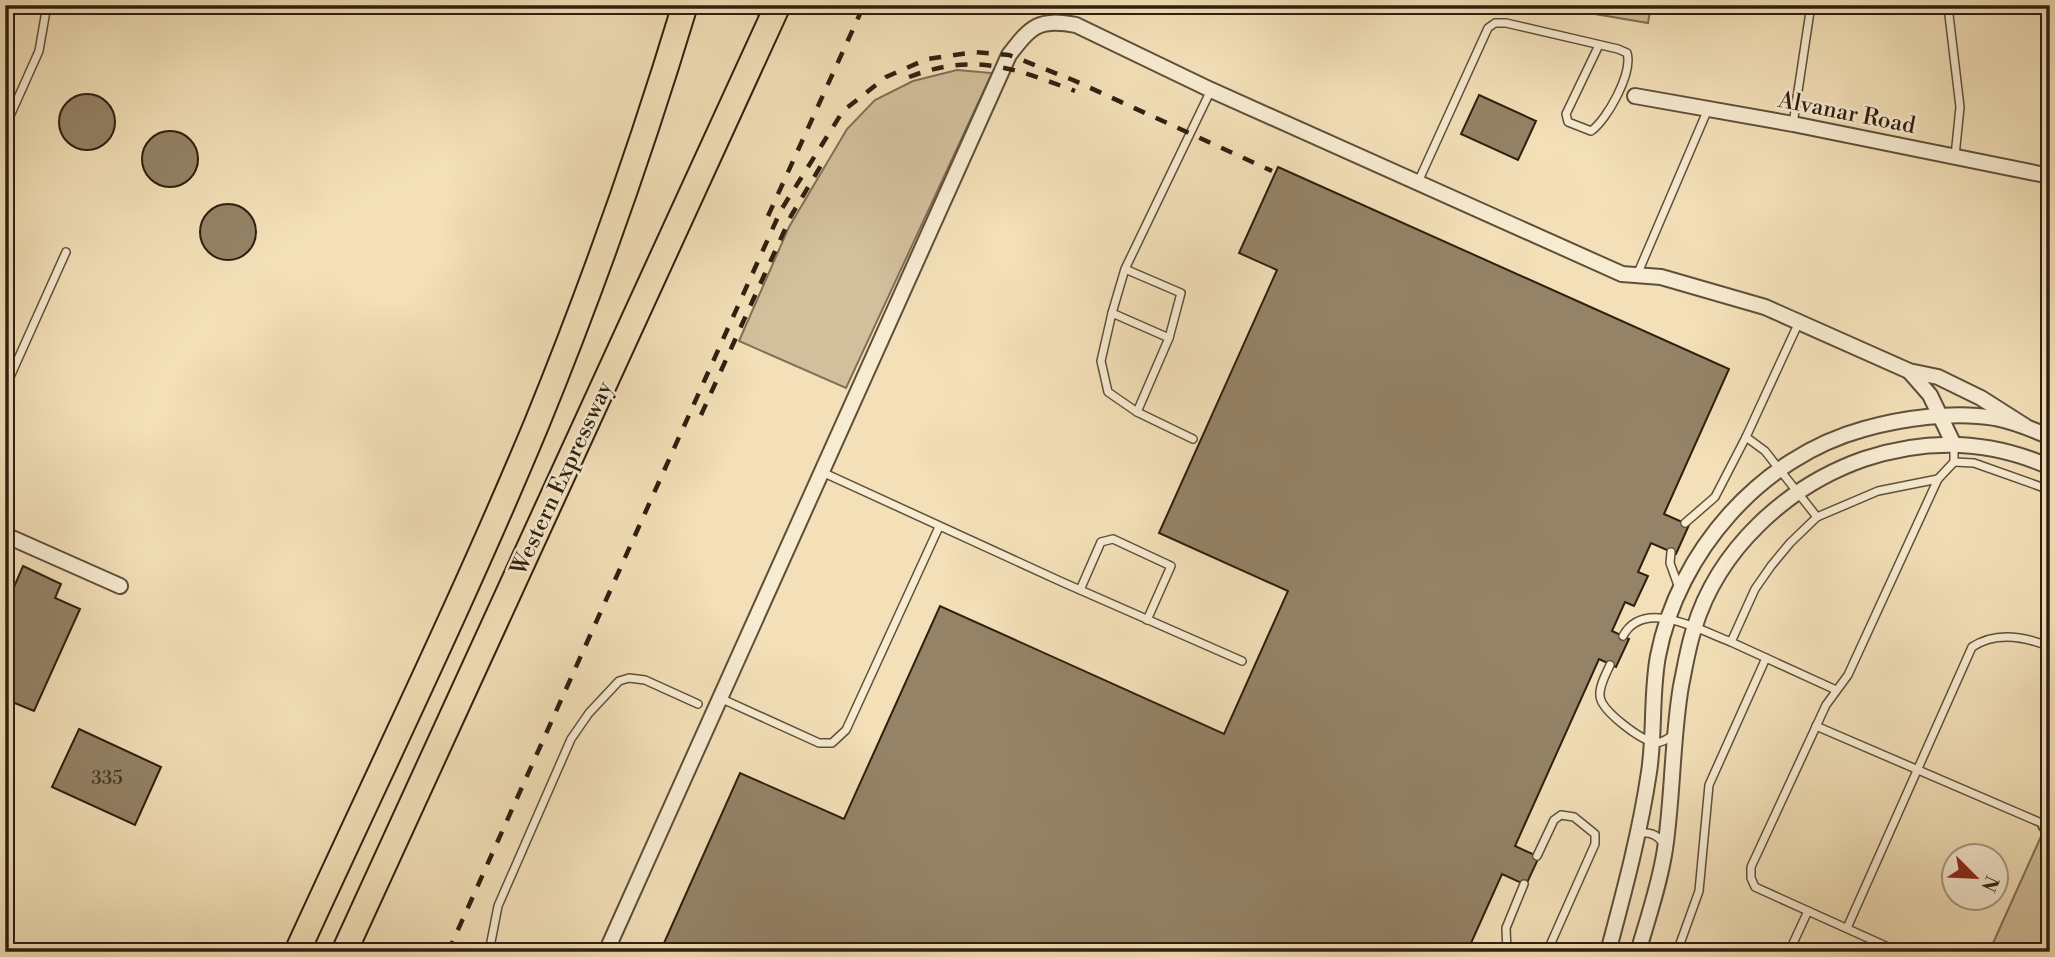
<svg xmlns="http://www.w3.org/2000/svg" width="2055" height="957" font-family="'Libre Bodoni',serif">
<rect width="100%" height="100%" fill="#f3e0b8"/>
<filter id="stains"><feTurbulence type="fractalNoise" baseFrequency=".00286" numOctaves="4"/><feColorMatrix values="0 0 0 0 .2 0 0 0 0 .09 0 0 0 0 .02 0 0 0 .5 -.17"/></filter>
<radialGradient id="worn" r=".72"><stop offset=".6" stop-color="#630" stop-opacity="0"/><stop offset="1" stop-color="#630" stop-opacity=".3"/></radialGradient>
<g fill="#d2bf9b" stroke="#806f56" stroke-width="2">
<path d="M1542 5H1651L1648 23Z"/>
<path d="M957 70 992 73 846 388 739 341 789 227 847 129 875 100 913 81Z"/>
<path d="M2043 832 2050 835V952H1989Z"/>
</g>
<g fill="#948367" stroke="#2e1f10" stroke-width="2">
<circle cx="87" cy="122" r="28"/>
<path d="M1479 95 1536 121 1518 160 1461 134Z"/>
<circle cx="170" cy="159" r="28"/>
<path d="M1278 167 1729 369 1664 514 1689 525 1676 554 1651 543 1638 572 1648 576 1634 606 1625 602 1612 631 1629 639 1616 667 1599 659 1515 846 1539 857 1526 885 1502 874 1467 952H660L740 773 844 819 940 606 1224 734 1288 591 1159 533 1277 270 1239 253Z"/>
<circle cx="228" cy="232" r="28"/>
<path d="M23 566 61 584 55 598 80 609 34 711 5 699V662L13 644 5 640V599L8 593 11 594Z"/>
<path d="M79 729 161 767 135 825 52 787Z"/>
</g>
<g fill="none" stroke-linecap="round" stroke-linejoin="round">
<defs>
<g id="service">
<path d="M745 5 769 15"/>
<path d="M1950 5 1949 15 1960 107 1955 156"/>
<path d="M1793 124 1811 5"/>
<path d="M5 127 39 51 47 5"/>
<path d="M1418 182 1488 28 1495 23H1506L1618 49 1627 53C1633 73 1607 120 1591 131L1568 122 1566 114 1599 45"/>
<path d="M1125 269 1181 293 1169 338 1112 313 1125 269 1211 90"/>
<path d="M1637 275 1708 109"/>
<path d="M1112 313 1101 361 1108 392 1137 412 1193 439"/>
<path d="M5 388 66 252"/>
<path d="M1137 412 1169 338"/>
<path d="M1746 437 1765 451 1817 517"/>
<path d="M1954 462 1974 463 2050 490"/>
<path d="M822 472 1062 582 1242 661"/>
<path d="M1685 523 1715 497 1746 437 1799 322"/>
<path d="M1671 552 1670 563 1679 588"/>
<path d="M1080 590 1101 542 1113 539 1171 566 1147 620"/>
<path d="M1623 636C1644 597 1701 631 1731 642"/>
<path d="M1766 658 1836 690"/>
<path d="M1610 665C1606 674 1599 686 1600 696 1601 711 1640 739 1653 742 1661 744 1667 739 1673 735"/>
<path d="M720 698 819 743H832L846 730 939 527"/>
<path d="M1816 726 2046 825"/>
<path d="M1639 833C1652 832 1658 835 1665 846"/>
<path d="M1537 856 1554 820 1561 815 1574 817 1595 834V844L1547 952"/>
<path d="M1808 911 1899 952"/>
<path d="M1847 928 1972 647C1996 631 2024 636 2050 647"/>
<path d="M489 952 498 906 571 739 589 713 619 681 629 678 645 680 698 704"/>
<path d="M1507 952 1506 928 1524 884"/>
<path d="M1677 952 1699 891 1709 785 1766 658 1731 642 1755 589 1771 566 1790 543 1817 517 1878 491 1938 479 1954 462V445"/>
<path d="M1789 952 1808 911 1755 887 1751 878V867L1826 705 1848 675 1938 479"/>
</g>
<g id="minor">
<path d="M1635 96 1793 124 2050 176"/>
<path d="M1909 371 1930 395 1954 445"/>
<path d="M5 535 120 586"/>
<path d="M2046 825 2050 827"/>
<path d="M606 952 1009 55C1031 26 1039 18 1076 25L1211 90 1622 274 1661 277 1765 307 1909 371 1938 377 1981 398 2025 426"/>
<path d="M1608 952C1624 892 1640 833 1649 772 1655 733 1651 694 1658 656 1678 552 1761 457 1864 429 1903 418 1954 411 1995 418 2014 422 2032 429 2050 437"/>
<path d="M1638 952C1648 918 1660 883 1665 849 1673 795 1672 739 1681 686 1685 667 1688 647 1694 629 1718 549 1787 486 1864 459 1927 438 1990 440 2050 467"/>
</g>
<g id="motorway">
<path d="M297 952C377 777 463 601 537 423 593 286 642 147 685 5"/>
<path d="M344 952 778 5"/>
</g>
</defs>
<use href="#service" stroke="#5f4f3a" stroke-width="10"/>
<use href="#minor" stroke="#5f4f3a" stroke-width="18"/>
<use href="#motorway" stroke="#2e1f10" stroke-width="28"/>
<use href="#service" stroke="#f7ebd1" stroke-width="7"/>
<use href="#minor" stroke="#f7ebd1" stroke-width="14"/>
<use href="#motorway" stroke="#f3e0b8" stroke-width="24"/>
<g stroke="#2e1f10" stroke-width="4.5" stroke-dasharray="12 12" stroke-linecap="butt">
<path d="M909 77C975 52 1013 68 1075 91"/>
<path d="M768 216 864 5"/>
<path d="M701 415 791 216 826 157"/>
<path d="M448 952 781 210 843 111 886 77 927 59 975 52 1009 55 1073 80 1272 171"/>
</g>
</g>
<g text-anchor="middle" stroke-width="5" stroke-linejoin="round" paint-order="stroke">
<g font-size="19" fill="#483826">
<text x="107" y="784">335</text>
</g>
<g font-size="23" fill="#2e1f10" stroke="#f7ebd1">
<text transform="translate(1847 112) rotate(11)" y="8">Alvanar Road</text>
<text transform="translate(561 478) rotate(-65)" y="8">Western Expressway</text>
</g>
</g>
<rect width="2055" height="957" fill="none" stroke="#f3e0b8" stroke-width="28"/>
<rect x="7" y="7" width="2041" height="943" fill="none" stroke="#2e1f10" stroke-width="3.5"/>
<rect x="14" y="14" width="2027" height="929" fill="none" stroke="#2e1f10" stroke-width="2"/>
<g transform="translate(1975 877) rotate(114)"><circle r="33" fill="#f7ebd1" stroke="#a79984" stroke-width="2"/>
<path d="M0-5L12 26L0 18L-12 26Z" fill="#8f2418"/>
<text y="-10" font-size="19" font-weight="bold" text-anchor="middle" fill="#2e1f10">N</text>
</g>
<rect width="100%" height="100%" filter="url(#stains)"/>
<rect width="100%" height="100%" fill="url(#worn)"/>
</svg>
